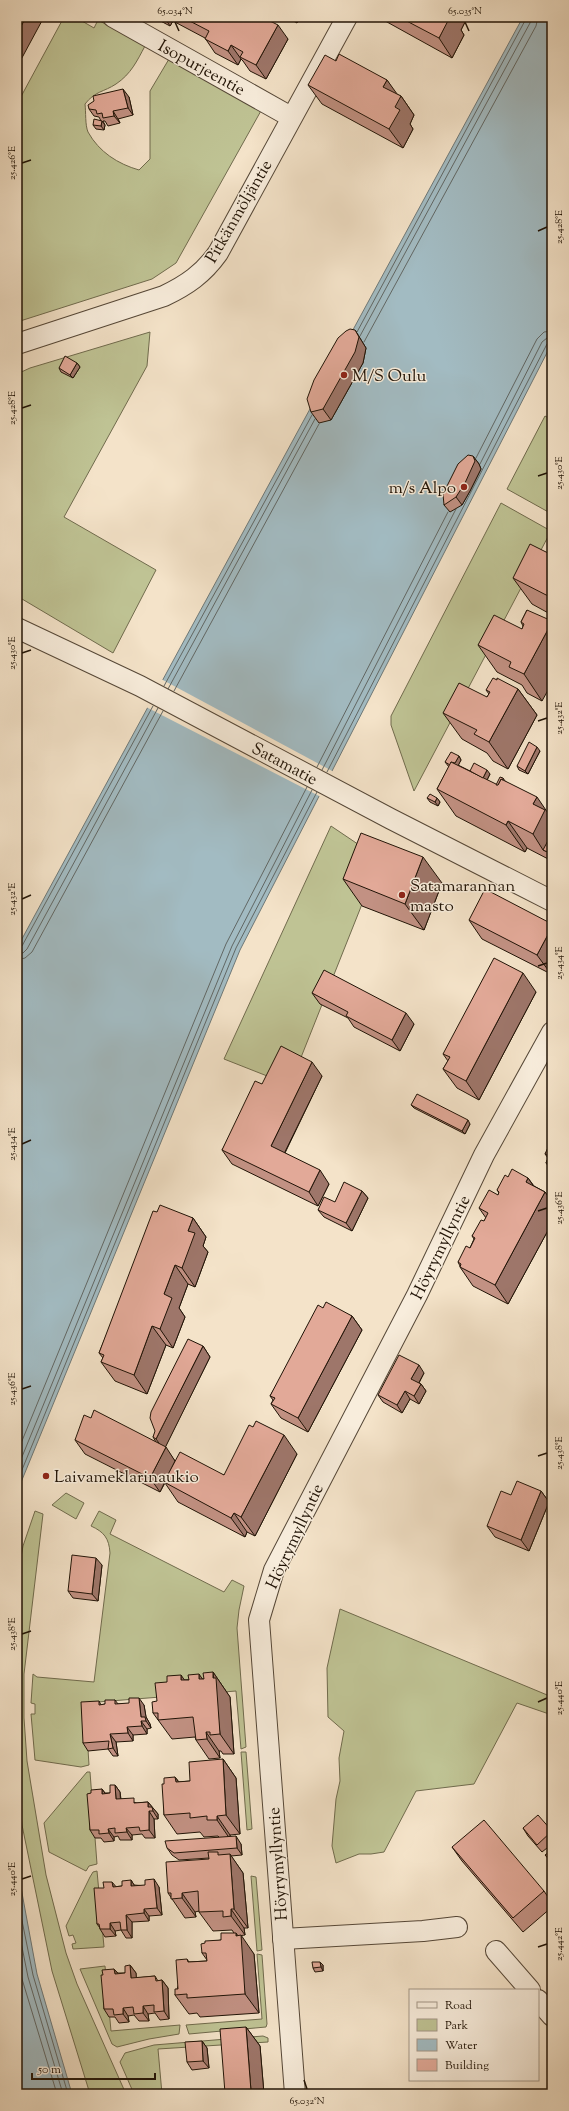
<svg xmlns="http://www.w3.org/2000/svg" width="569" height="2111" font-family="'Sorts Mill Goudy',serif">
<rect width="100%" height="100%" fill="#f4e3c9"/>
<filter id="stains"><feTurbulence type="fractalNoise" baseFrequency=".005" numOctaves="4"/><feColorMatrix values="0 0 0 0 .2 0 0 0 0 .09 0 0 0 0 .02 0 0 0 .5 -.17"/></filter>
<radialGradient id="worn" r=".72"><stop offset=".6" stop-color="#630" stop-opacity="0"/><stop offset="1" stop-color="#630" stop-opacity=".3"/></radialGradient>
<g fill="#bfc394" stroke="#706b4d">
<path d="M64 17H75L94 28 98 20 145 46C137 61 131 74 116 84 104 92 95 91 85 104 86 112 85 125 88 132 99 152 118 164 139 170L150 159V91L169 59 262 109 176 263 152 279 17 322V104Z"/>
<path d="M150 332 147 366 64 517 156 570 113 653 17 596V374L30 368Z"/>
<path d="M545 416 552 420V514L507 489Z"/>
<path d="M501 503 551 531 414 791 391 725V716Z"/>
<path d="M331 826 380 859 290 1085 224 1059Z"/>
<path d="M66 1493 84 1503 76 1519 52 1505Z"/>
<path d="M35 1511 43 1514 24 1674V1718L27 1761 46 1875 66 1953 77 1984 126 2094H90L52 1971 22 1825 17 1770V1579L23 1546Z"/>
<path d="M99 1511 116 1520 110 1534 224 1592 232 1580 244 1586 239 1610 237 1628 246 1747 241 1749 236 1691 85 1703 89 1765 81 1767 35 1760 31 1714H35V1704L31 1703 33 1674 37 1677 94 1682 110 1553C109 1538 104 1532 91 1526Z"/>
<path d="M340 1609 552 1697V1715L517 1703 474 1784 416 1791 384 1852 371 1854H359L336 1863 332 1846 336 1799 340 1781 339 1758 344 1731 328 1717 327 1668Z"/>
<path d="M241 1752H246L252 1829 247 1830Z"/>
<path d="M87 1772H90L97 1864 89 1866 86 1871 49 1852 44 1823Z"/>
<path d="M97 1871 104 1947 73 1949 72 1944 76 1943 73 1935 69 1936 66 1926 90 1877 93 1872Z"/>
<path d="M251 1876 256 1877 262 1950 257 1951Z"/>
<path d="M257 1954 262 1955 267 2024 266 2027 189 2034 186 2025 262 2019Z"/>
<path d="M105 1966 111 2031 180 2025 179 2034 149 2039 117 2047 112 2044 80 1969Z"/>
<path d="M263 2036 268 2038V2042L158 2049 162 2094H134L120 2062 125 2053 154 2045Z"/>
</g>
<g fill="#a2bbc2" stroke="#6e7877">
<path d="M523 17H552V343L240 950 17 1492V948Z"/>
<path d="M17 1866 37 1974 72 2094H17Z"/>
</g>
<path fill="#f4e3c9" d="M161 679 334 772 321 797 146 707Z"/>
<g fill="none" stroke-linecap="round" stroke-linejoin="round">
<g stroke="#616764" stroke-width="1">
<path d="M357 332 527 17"/>
<path d="M360 336 530 23 532 17"/>
<path d="M364 342 536 26 538 17"/>
<path d="M476 458 537 339 544 332 552 331"/>
<path d="M480 464 542 342 547 338 552 337"/>
<path d="M164 686 312 415"/>
<path d="M168 689 315 419"/>
<path d="M174 691 319 424"/>
<path d="M317 767 448 512"/>
<path d="M322 770 456 509"/>
<path d="M327 772 547 344 552 342"/>
<path d="M17 949 22 946 153 706"/>
<path d="M17 954 23 953 27 949 158 708"/>
<path d="M17 960 25 958 32 952 163 711"/>
<path d="M17 1453 226 944 307 787"/>
<path d="M17 1469 232 946 312 790"/>
<path d="M17 1482 236 948 317 792"/>
<path d="M17 1896 33 1975 68 2094"/>
<path d="M17 1922 28 1977 63 2094"/>
<path d="M17 1953 22 1979 57 2094"/>
</g>
<defs>
<g id="minor">
<path d="M113 17 291 117"/>
<path d="M17 344 164 296C187 285 203 274 218 253L347 17"/>
<path d="M17 628 140 686 391 819 552 901"/>
<path d="M283 1939 423 1931 457 1927"/>
<path d="M496 1951 530 1990"/>
<path d="M538 2000 552 2016"/>
<path d="M295 2094 259 1620 274 1570 417 1295 484 1155 552 1032"/>
</g>
</defs>
<use href="#minor" stroke="#554737" stroke-width="22"/>
<use href="#minor" stroke="#f8eddc" stroke-width="20"/>
</g>
<g fill="#c29183" stroke="#201306">
<path d="M153 17H262L288 39 266 79 250 71 243 61 241 59 238 65 215 53 205 38 173 21 170 26Z"/>
<path d="M286 17H300L297 23Z"/>
<path d="M378 17H462L465 22 461 30 464 35 452 58Z"/>
<path d="M336 61 387 80 396 94 401 96 414 115 410 124 413 129 403 148 322 104 308 85Z"/>
<path d="M129 97 133 115 118 119 120 123 108 126 105 121H103L105 125 104 130 96 129 93 125 101 121 99 117 94 116 89 109Z"/>
<path d="M355 330 366 348 363 363 331 420 319 423 311 412Z"/>
<path d="M77 363 80 367 73 378 61 372 59 368Z"/>
<path d="M473 456 479 464 481 469 470 491 462 505 450 512 444 505Z"/>
<path d="M552 555V615L532 604 513 578Z"/>
<path d="M527 610 542 701 527 693 522 685 497 672 478 645 522 629 523 626 521 622Z"/>
<path d="M518 689 537 715 508 769 493 761 487 753 462 739 443 713 487 697 489 694 486 690Z"/>
<path d="M540 751 528 774 519 770 517 766Z"/>
<path d="M459 756 461 760 458 765 470 771 490 774 487 780 496 785 503 778 505 781 552 819V861L527 848 525 852 456 816 437 789 449 767 445 762Z"/>
<path d="M427 798H437L440 802 438 806 430 802Z"/>
<path d="M343 879 442 883 424 930 362 906Z"/>
<path d="M469 920 552 924 551 974 482 939Z"/>
<path d="M536 992 479 1100 457 1088 443 1069 448 1061 443 1054Z"/>
<path d="M312 993 414 1024 400 1051 354 1027 348 1018 320 1004Z"/>
<path d="M322 1076 285 1153 329 1184 318 1206 232 1164 222 1150 262 1084Z"/>
<path d="M411 1105 470 1124 465 1134 414 1108Z"/>
<path d="M552 1144V1168L549 1167 546 1163 548 1158 545 1154Z"/>
<path d="M508 1177 528 1178 534 1186 545 1192 552 1202V1223L508 1304 473 1286 460 1267V1266L458 1262 470 1248 474 1239 472 1236 484 1221 486 1218 479 1208 498 1195 499 1193 497 1190Z"/>
<path d="M362 1191 368 1198 352 1231 324 1217 318 1210Z"/>
<path d="M157 1212 193 1218 206 1237 203 1246 208 1252 195 1287 188 1284 179 1308 185 1317 173 1348 166 1345 147 1394 115 1381 101 1362 103 1358 99 1353Z"/>
<path d="M323 1308 352 1316 362 1330 308 1432 281 1418 271 1404 273 1400 270 1396Z"/>
<path d="M203 1346 210 1357 165 1447 175 1461 224 1475 297 1454 255 1536 247 1532 245 1537 178 1502 165 1483 160 1492 85 1454 75 1440 91 1418 156 1442 153 1437Z"/>
<path d="M424 1373 419 1383 421 1384 426 1391 419 1404 410 1399 402 1413 383 1402 378 1395Z"/>
<path d="M541 1491 549 1502 529 1551 495 1537 487 1526Z"/>
<path d="M102 1565 98 1601 73 1598 68 1591Z"/>
<path d="M213 1672 230 1697 234 1754H223L221 1751H219L220 1758 209 1759 196 1740 195 1737 172 1739 153 1713 157 1701 184 1680 204 1679Z"/>
<path d="M115 1700 118 1704 144 1705 146 1717 150 1724 151 1728 147 1729V1734L133 1735V1741L116 1742 118 1756H113L108 1749 88 1751 83 1743 99 1701 101 1705 105 1704Z"/>
<path d="M223 1759 236 1778 240 1834 230 1835V1836L241 1844 242 1855 231 1856 243 1873 248 1928H244L245 1935 238 1936 254 1954 259 2013 200 2017 197 2013 189 2014 175 1995 187 1959 189 1962 207 1961V1960L202 1953 205 1943 221 1940 234 1933 232 1930 213 1931 199 1912V1911L195 1912 196 1917 185 1918 168 1893 209 1859V1858L179 1860 172 1855 167 1848 219 1837 218 1836 204 1837 200 1832 177 1834 164 1815V1784L175 1777 179 1782 190 1781Z"/>
<path d="M115 1785 120 1792 121 1799 137 1803 148 1802 158 1814V1819H154L155 1838H145L142 1834 132 1835V1840H120L118 1836 114 1837V1841L104 1842 101 1838H95L90 1830 91 1793 102 1789 105 1793H110Z"/>
<path d="M523 1828 552 1831V1844L542 1852 528 1836Z"/>
<path d="M452 1847 544 1891 552 1903V1907L523 1932 462 1861Z"/>
<path d="M131 1880 134 1885 159 1887 162 1915 149 1916V1921L132 1922V1938H126L121 1930 115 1931 116 1936 105 1937 100 1929V1928L97 1924 104 1888 122 1886Z"/>
<path d="M130 1965 136 1973V1978L155 1976 158 1981 162 1980 168 1988 169 2019 160 2020 155 2013 148 2014 149 2021H139L134 2015 128 2016 129 2022 119 2023 115 2017H109L104 2009 103 1975 114 1969 118 1973H125Z"/>
<path d="M323 1965V1971L315 1972 313 1968Z"/>
<path d="M246 2027 260 2046 264 2094H226L225 2093Z"/>
<path d="M202 2041 207 2048 209 2068 192 2070 187 2062Z"/>
</g>
<g fill="#9e766a" stroke="#201306">
<path d="M26 17H44L17 67V34Z"/>
<path d="M164 17H170L173 21 170 26Z"/>
<path d="M293 17H300L297 23Z"/>
<path d="M449 17H462L465 22 461 30 464 35 452 58 439 38Z"/>
<path d="M278 25 288 39 266 79 256 65Z"/>
<path d="M231 45 241 59 238 65 228 51Z"/>
<path d="M387 80 400 98 401 96 414 115 410 124 413 129 403 148 389 129 395 107 383 87Z"/>
<path d="M123 89 129 97 133 115 128 108Z"/>
<path d="M113 111 118 119 120 123 114 116Z"/>
<path d="M102 121 105 125 104 130 101 126Z"/>
<path d="M355 330 366 348 363 363 331 420 323 409Z"/>
<path d="M77 363 80 367 73 378 70 375Z"/>
<path d="M473 456 479 464 481 469 470 491 462 505 456 497Z"/>
<path d="M552 622V683L542 701 524 674Z"/>
<path d="M518 689 537 715 508 769 489 742Z"/>
<path d="M537 747 540 751 528 774 525 771Z"/>
<path d="M459 756 461 760 456 770 453 766Z"/>
<path d="M487 770 490 774 485 784 482 780Z"/>
<path d="M537 797 552 819V854L543 850 533 834V804Z"/>
<path d="M437 798 440 802 438 806 435 802Z"/>
<path d="M508 821 527 848 525 852 506 825Z"/>
<path d="M423 857 442 883 424 930 405 904Z"/>
<path d="M552 927V972L551 974 537 955Z"/>
<path d="M523 973 536 992 479 1100 466 1081Z"/>
<path d="M406 1013 414 1024 400 1051 392 1040Z"/>
<path d="M312 1062 322 1076 281 1160 271 1146Z"/>
<path d="M468 1120 470 1124 465 1134 462 1131Z"/>
<path d="M320 1170 329 1184 318 1206 309 1192Z"/>
<path d="M528 1178 541 1197 526 1182Z"/>
<path d="M362 1191 368 1198 352 1231 346 1223Z"/>
<path d="M545 1192 552 1202V1223L508 1304 495 1285Z"/>
<path d="M193 1218 206 1237 203 1246 208 1252 195 1287 182 1268 188 1231Z"/>
<path d="M175 1265 188 1284 179 1308 185 1317 173 1348 160 1329 164 1294Z"/>
<path d="M352 1316 362 1330 308 1432 298 1418Z"/>
<path d="M152 1326 166 1345 147 1394 134 1375Z"/>
<path d="M203 1346 210 1357 164 1450 156 1439Z"/>
<path d="M419 1365 424 1373 417 1386 411 1379Z"/>
<path d="M421 1384 426 1391 419 1404 414 1396Z"/>
<path d="M405 1391 410 1399 402 1413 397 1405Z"/>
<path d="M284 1435 297 1454 255 1536 241 1517Z"/>
<path d="M166 1447 175 1461 160 1492 150 1478Z"/>
<path d="M541 1491 549 1502 529 1551 521 1540Z"/>
<path d="M234 1513 247 1532 245 1537 231 1518Z"/>
<path d="M96 1558 102 1565 98 1601 92 1594Z"/>
<path d="M213 1672 230 1697 234 1754 220 1734Z"/>
<path d="M199 1674 212 1693 199 1679Z"/>
<path d="M181 1675 194 1694 181 1680Z"/>
<path d="M139 1698 144 1705 146 1717 150 1724 151 1728 146 1721 141 1717Z"/>
<path d="M141 1721 147 1729V1734L142 1726Z"/>
<path d="M127 1727 133 1735V1741L128 1733Z"/>
<path d="M206 1732 219 1751 220 1758 207 1739Z"/>
<path d="M110 1734 116 1742 118 1756 113 1748Z"/>
<path d="M223 1759 236 1778 240 1834 226 1815Z"/>
<path d="M175 1777 189 1796 176 1782Z"/>
<path d="M115 1785 120 1792 121 1807 116 1799Z"/>
<path d="M102 1789 107 1796 102 1794Z"/>
<path d="M148 1802 158 1814V1819L153 1811 148 1807Z"/>
<path d="M149 1811 154 1819 155 1838 149 1830Z"/>
<path d="M217 1816 230 1835V1839L217 1820Z"/>
<path d="M126 1828 132 1835V1840L127 1832Z"/>
<path d="M108 1829 114 1837V1841L109 1833Z"/>
<path d="M236 1836 241 1844 242 1855 237 1848Z"/>
<path d="M230 1854 243 1873 248 1928 234 1909Z"/>
<path d="M154 1879 159 1887 162 1915 157 1908Z"/>
<path d="M131 1880 136 1888 131 1886Z"/>
<path d="M112 1882 118 1889 113 1887Z"/>
<path d="M182 1893 195 1912 196 1917 182 1898Z"/>
<path d="M144 1909 149 1916V1921L144 1913Z"/>
<path d="M231 1909 244 1928 245 1935 231 1916Z"/>
<path d="M126 1915 132 1922V1938L127 1930Z"/>
<path d="M110 1923 115 1931 116 1936 110 1929Z"/>
<path d="M236 1933 241 1940V1935L254 1954 259 2013 245 1994Z"/>
<path d="M320 1962 323 1965V1971L321 1967Z"/>
<path d="M130 1965 136 1973 137 1986 131 1978Z"/>
<path d="M114 1969 120 1976 115 1974Z"/>
<path d="M162 1980 168 1988 169 2019 164 2011Z"/>
<path d="M143 2006 148 2014 149 2021 143 2013Z"/>
<path d="M123 2008 128 2016 129 2022 123 2014Z"/>
<path d="M246 2027 260 2046 264 2094H254L251 2091Z"/>
<path d="M202 2041 207 2048 209 2068 203 2061Z"/>
</g>
<g fill="#e2a998" stroke="#201306">
<path d="M17 17H26L17 34Z"/>
<path d="M182 17H262L278 25 256 65 240 57 243 52 231 45 228 51 205 39 209 31Z"/>
<path d="M399 17H450L439 38Z"/>
<path d="M339 54 387 80 383 87 401 96 395 107 400 110 389 129 308 85 325 55 336 61Z"/>
<path d="M123 89 128 108 113 111 114 116 103 118 102 113 97 114 96 110 89 109 88 105 94 101 93 96Z"/>
<path d="M94 119 102 121 101 126 93 125Z"/>
<path d="M350 329 355 330 359 337 355 352 323 409 311 412 307 399 314 380 338 338 346 331Z"/>
<path d="M65 356 77 363 70 375 59 368Z"/>
<path d="M468 455 473 456 475 461 465 483 456 497 444 505 443 494 458 464Z"/>
<path d="M530 544 552 555V598L513 578Z"/>
<path d="M527 610 552 621V622L524 674 509 667 511 662 478 645 494 615 522 629 524 624 521 622Z"/>
<path d="M493 678 497 680V678L518 689 489 742 474 734 477 730 443 713 459 683 487 697 490 692 486 690Z"/>
<path d="M552 711V719L549 717Z"/>
<path d="M529 742 537 747 525 771 517 766Z"/>
<path d="M451 752 459 756 455 763 451 762 450 765 445 762Z"/>
<path d="M552 760V767L549 765Z"/>
<path d="M451 762 498 785 501 779 537 797 533 804 545 810 533 834 508 821 506 825 437 789Z"/>
<path d="M474 763 487 770 483 778 470 771Z"/>
<path d="M500 777 503 778V780L501 779 498 785H496Z"/>
<path d="M430 794 437 798 435 802 427 798Z"/>
<path d="M361 833 423 857 405 904 343 879Z"/>
<path d="M552 833V854L543 850Z"/>
<path d="M485 889 552 924V927L537 955 469 920Z"/>
<path d="M494 958 523 973 466 1081 443 1069 450 1057 443 1054Z"/>
<path d="M324 970 406 1013 392 1040 346 1016 348 1012 312 993Z"/>
<path d="M281 1046 312 1062 271 1146 320 1170 309 1192 222 1150 255 1081 262 1084Z"/>
<path d="M417 1094 468 1120 462 1131 411 1105Z"/>
<path d="M550 1143 552 1144V1166L546 1163 549 1156 545 1154Z"/>
<path d="M512 1169 528 1178 526 1182 545 1192 495 1285 460 1267 461 1264 458 1262 466 1246 470 1248 475 1238 472 1236 481 1220 484 1221 488 1213 479 1208 489 1190 498 1195 499 1192 497 1190 505 1175 508 1177Z"/>
<path d="M344 1182 362 1191 346 1223 318 1210 324 1197 335 1202Z"/>
<path d="M160 1205 193 1218 188 1231 195 1233 182 1268 175 1265 164 1294 172 1298 160 1329 152 1326 134 1375 101 1362 104 1355 99 1353 153 1211 157 1212Z"/>
<path d="M326 1302 352 1316 298 1418 271 1404 275 1398 270 1396 318 1305 323 1308Z"/>
<path d="M188 1339 203 1346 156 1439 153 1437 155 1431 150 1418 151 1412Z"/>
<path d="M399 1355 419 1365 411 1379 421 1384 414 1396 405 1391 397 1405 378 1395Z"/>
<path d="M94 1410 166 1447 150 1478 75 1440 84 1415 91 1418Z"/>
<path d="M256 1421 284 1435 241 1517 234 1513 231 1518 164 1482 180 1452 224 1475 249 1425 253 1427Z"/>
<path d="M517 1481 541 1491 521 1540 487 1526 501 1491 511 1495Z"/>
<path d="M72 1555 96 1558 92 1594 68 1591Z"/>
<path d="M213 1672V1678H216L220 1734 210 1735V1732H206L207 1739 196 1740 193 1717 158 1720V1713H153L152 1702 157 1701 155 1683 167 1682V1676L181 1675V1680H189L188 1675 199 1674V1679H204L203 1673Z"/>
<path d="M129 1698H139L141 1717H145L146 1721H141L142 1726 127 1727 128 1733 110 1734 113 1748 108 1749 109 1741 83 1743 81 1702 99 1701V1705L105 1704V1700H115V1704L129 1703Z"/>
<path d="M223 1759 226 1815 217 1816V1820H207V1816L190 1818V1813L164 1815 162 1784H164V1778L175 1777 176 1782 190 1781 189 1762Z"/>
<path d="M110 1785H115L116 1799 134 1798V1803L148 1802V1807H152L153 1811H149V1830L140 1831 139 1827 126 1828 127 1832 115 1833V1828L108 1829 109 1833 99 1834V1830H90L87 1794 91 1793V1790L102 1789V1794L110 1793Z"/>
<path d="M538 1815 552 1831 537 1845 523 1828Z"/>
<path d="M484 1820 544 1891 513 1918 452 1847Z"/>
<path d="M236 1836 237 1848 174 1853 167 1848 165 1841Z"/>
<path d="M552 1850V1863L545 1855Z"/>
<path d="M208 1852H218V1855L230 1854 234 1909H231V1916L223 1917V1911L199 1912 198 1891 182 1893V1898L171 1899V1893H168L166 1862 209 1859Z"/>
<path d="M154 1879 157 1908 144 1909V1913L126 1915 127 1930H121L120 1922 110 1923V1929H100L99 1924H97L94 1888H104L103 1882H112L113 1887 122 1886V1881L131 1880V1886L145 1885V1880Z"/>
<path d="M221 1933H236V1936L241 1935 245 1994 187 1998V1994L175 1995V1989H178L176 1960 187 1959 188 1962 207 1961 206 1953H202L201 1944 205 1943V1941L221 1940Z"/>
<path d="M312 1962H320L321 1967 313 1968Z"/>
<path d="M130 1965 131 1978 155 1976 156 1981 162 1980 164 2011 154 2012V2005L143 2006V2013L134 2014 133 2007 123 2008V2014L114 2015 113 2009H104L101 1975H103L102 1970 114 1969 115 1974 125 1973V1966Z"/>
<path d="M246 2027 251 2091 225 2093 220 2029Z"/>
<path d="M202 2041 203 2061 187 2062 185 2042Z"/>
</g>
<path fill="none" stroke="#201306" stroke-width="1.5" d="M175 22 179 31M465 22 469 31M22 163 31 160M538 231 547 227M22 408 31 405M538 476 547 473M22 653 31 650M538 721 547 718M22 899 31 895M538 966 547 963M22 1144 31 1140M538 1211 547 1208M22 1389 31 1386M538 1456 547 1453M22 1634 31 1631M538 1702 547 1698M22 1879 31 1876M538 1947 547 1944M304 2080 307 2089"/>
<g fill="#8f2418" stroke="#f8eddc" stroke-width="1.5">
<circle cx="344" cy="375" r="4"/>
<circle cx="464" cy="487" r="4"/>
<circle cx="402" cy="895" r="4"/>
<circle cx="46" cy="1476" r="4"/>
</g>
<g text-anchor="middle" stroke-width="3" stroke-linejoin="round" paint-order="stroke">
<g font-size="17" fill="#201306" stroke="#f8eddc">
<text transform="translate(202 67) rotate(29)" y="6">Isopurjeentie</text>
<text transform="translate(238 211) rotate(-60)" y="6">Pitkänmöljäntie</text>
<text transform="translate(285 763) rotate(28)" y="6">Satamatie</text>
<text transform="translate(440 1247) rotate(-64)" y="6">Höyrymyllyntie</text>
<text transform="translate(294 1536) rotate(-65)" y="6">Höyrymyllyntie</text>
<text transform="translate(277 1864) rotate(-94)" y="6">Höyrymyllyntie</text>
</g>
<g font-size="17" fill="#201306" stroke="#f8eddc" text-anchor="start">
<text x="352" y="381">M/S Oulu</text>
<text x="456" y="493" text-anchor="end">m/s Alpo</text>
<text x="410" y="891">Satamarannan<tspan x="410" dy="20">masto</tspan></text>
<text x="54" y="1482">Laivameklarinaukio</text>
</g>
</g>
<rect width="569" height="2111" fill="none" stroke="#f4e3c9" stroke-width="44"/>
<rect x="409" y="1989" width="130" height="92" fill="#f8eddc" stroke="#a29686"/>
<rect x="417" y="2002" width="20" height="6" fill="#f8eddc" stroke="#a29686"/>
<text x="445" y="2009" font-size="12" fill="#201306">Road</text>
<rect x="417" y="2019" width="20" height="12" fill="#bfc394" stroke="#a29686"/>
<text x="445" y="2029" font-size="12" fill="#201306">Park</text>
<rect x="417" y="2039" width="20" height="12" fill="#a2bbc2" stroke="#a29686"/>
<text x="445" y="2049" font-size="12" fill="#201306">Water</text>
<rect x="417" y="2059" width="20" height="12" fill="#e2a998" stroke="#a29686"/>
<text x="445" y="2069" font-size="12" fill="#201306">Building</text>
<path d="M32 2073v6h123v-6" fill="none" stroke="#201306" stroke-width="2"/>
<text x="38" y="2073" font-size="12" fill="#201306" stroke="#f8eddc" stroke-width="3" paint-order="stroke">50 m</text>
<rect x="22" y="22" width="525" height="2067" fill="none" stroke="#201306" stroke-width="1.5"/>
<g font-size="10" text-anchor="middle" fill="#201306">
<text x="175" y="14">65.034°N</text>
<text x="465" y="14">65.035°N</text>
<text transform="translate(11 163) rotate(-90)" y="4">25.426°E</text>
<text transform="translate(558 227) rotate(-90)" y="4">25.428°E</text>
<text transform="translate(11 408) rotate(-90)" y="4">25.428°E</text>
<text transform="translate(558 473) rotate(-90)" y="4">25.430°E</text>
<text transform="translate(11 653) rotate(-90)" y="4">25.430°E</text>
<text transform="translate(558 718) rotate(-90)" y="4">25.432°E</text>
<text transform="translate(11 899) rotate(-90)" y="4">25.432°E</text>
<text transform="translate(558 963) rotate(-90)" y="4">25.434°E</text>
<text transform="translate(11 1144) rotate(-90)" y="4">25.434°E</text>
<text transform="translate(558 1208) rotate(-90)" y="4">25.436°E</text>
<text transform="translate(11 1389) rotate(-90)" y="4">25.436°E</text>
<text transform="translate(558 1453) rotate(-90)" y="4">25.438°E</text>
<text transform="translate(11 1634) rotate(-90)" y="4">25.438°E</text>
<text transform="translate(558 1698) rotate(-90)" y="4">25.440°E</text>
<text transform="translate(11 1879) rotate(-90)" y="4">25.440°E</text>
<text transform="translate(558 1944) rotate(-90)" y="4">25.442°E</text>
<text x="307" y="2104">65.032°N</text>
</g>
<rect width="100%" height="100%" filter="url(#stains)"/>
<rect width="100%" height="100%" fill="url(#worn)"/>
</svg>
